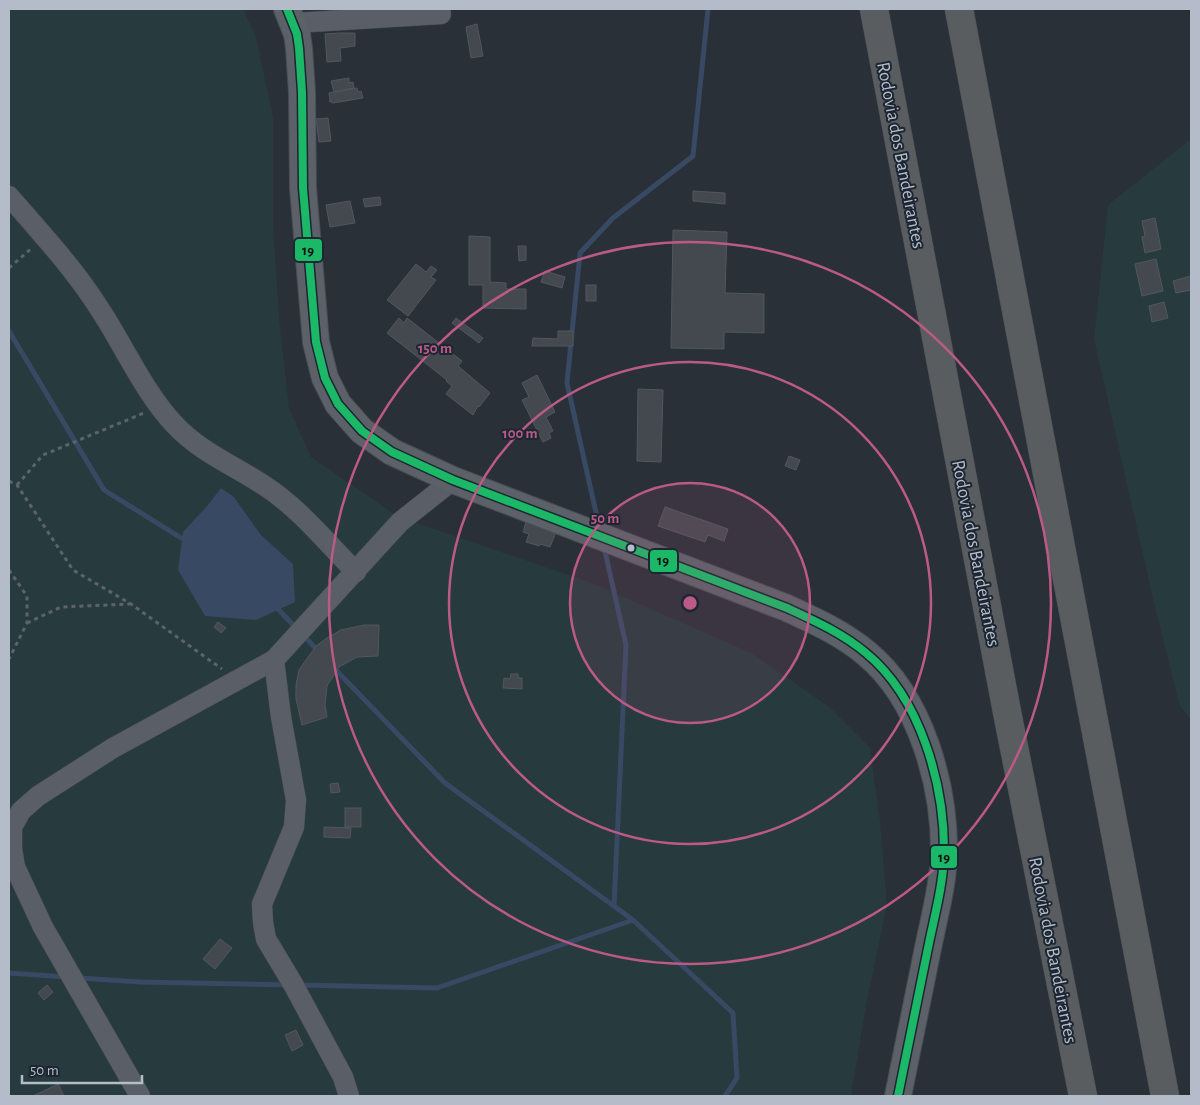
<svg xmlns="http://www.w3.org/2000/svg" width="1200" height="1105" font-family="'Alegreya Sans',sans-serif">
<rect width="100%" height="100%" fill="#2a3038"/>
<g fill="#273a3e" fill-rule="evenodd">
<path d="M9 9H243L256 37 273 117V222L279 317 289 408 311 457 399 517 592 583 751 653 828 706 870 748 880 821 887 905 867 1000 851 1096H9ZM221 488 234 497 261 535 293 564 207 506Z"/>
<path d="M1191 139V720L1180 706 1154 603 1094 339 1108 205Z"/>
</g>
<path fill="#384963" d="M221 488 234 497 261 535 293 564 295 602 256 620 205 616 178 570 183 532 207 506Z"/>
<g fill="none" stroke-linecap="round" stroke-linejoin="round">
<g stroke="#384963" stroke-width="5">
<path d="M9 331 104 490 186 541"/>
<path d="M599 526 567 383 580 253 613 218 693 156 708 9"/>
<path d="M604 547 626 645 614 906"/>
<path d="M275 606 297 629"/>
<path d="M303 635 319 652"/>
<path d="M332 666 445 783 633 920 733 1013 737 1078 725 1096"/>
<path d="M9 973 66 977"/>
<path d="M79 978 140 982 288 985"/>
<path d="M299 985 437 988 633 920"/>
</g>
</g>
<g fill="#444950" stroke="#52575f">
<path d="M477 24 483 56 471 58 466 27Z"/>
<path d="M339 33H355V46L340 48 341 61 327 62 325 34Z"/>
<path d="M349 78V83L353 82 354 88 334 92 331 81Z"/>
<path d="M357 88 358 92 361 91 363 98 333 103 329 101 330 100 329 93Z"/>
<path d="M328 118 331 141 319 142 316 119Z"/>
<path d="M693 191 725 193V204L693 201Z"/>
<path d="M380 197 381 205 365 207 363 199Z"/>
<path d="M350 201 355 223 330 227 326 205Z"/>
<path d="M1155 218 1161 249 1145 253 1142 237 1145 236 1142 221Z"/>
<path d="M673 230 727 232 725 293 764 294V333L724 332V349L671 348Z"/>
<path d="M469 236 490 237V282L506 283V289H526V309L483 308V285H469Z"/>
<path d="M518 246H526V260L519 261Z"/>
<path d="M1156 259 1163 291 1142 296 1135 264Z"/>
<path d="M416 264 426 272 431 266 437 270 431 277 436 280 408 316 387 300Z"/>
<path d="M545 271 565 277 562 288 541 282Z"/>
<path d="M1191 276V290L1176 293 1173 281Z"/>
<rect x="586" y="285" width="10" height="16"/>
<path d="M1164 302 1168 318 1152 322 1149 306Z"/>
<path d="M399 318 404 323 407 318 462 361 458 366 490 393 479 407 478 406 473 415 446 394 452 386 446 381 447 380 387 333Z"/>
<path d="M456 318 483 338 479 343 452 323Z"/>
<path d="M558 331H573V346H532L533 338 558 339Z"/>
<path d="M537 375 555 412 546 417 553 431 549 433 551 438 543 442 522 400 529 397 522 383Z"/>
<path d="M638 389 663 390 661 462 637 461Z"/>
<path d="M789 456 800 460 796 470 785 466Z"/>
<path d="M665 507 728 529 724 541 708 535 705 542 658 526Z"/>
<path d="M526 522 556 532 550 547 540 544 539 546 526 542 529 534 523 532Z"/>
<path d="M218 622 226 628 221 633 214 627Z"/>
<path d="M364 625H379L378 656 357 657 339 667 327 686 325 705 327 717 302 725 296 699V685L299 670 316 646 327 638 341 630Z"/>
<path d="M511 674H518V678H522V689L503 688 504 678 510 679Z"/>
<path d="M338 783 340 792 331 793 330 784Z"/>
<rect x="345" y="808" width="16" height="19"/>
<path d="M324 827 351 828 350 838 324 837Z"/>
<path d="M220 939 232 948 215 969 203 959Z"/>
<path d="M47 985 53 992 44 1000 38 993Z"/>
<path d="M296 1030 303 1045 292 1051 285 1035Z"/>
<path d="M58 1084 64 1096H33Z"/>
</g>
<g fill="none" stroke-linecap="round" stroke-linejoin="round">
<defs>
<g id="minor">
<path d="M294 23 441 14"/>
<path d="M9 196C40 232 73 267 99 308 123 344 145 394 175 425 200 452 235 466 265 486 299 508 327 543 356 572"/>
<path d="M274 660 281 717 296 800 294 827 262 904 263 922 266 939 293 984 343 1077 349 1096"/>
<path d="M140 1096 43 927 15 867 12 849V827L21 811 38 796 113 748 274 660 400 522 453 480"/>
</g>
<path id="major" d="M287 9 297 34 299 48 302 92 303 188 316 342 325 378 338 404 362 431 392 452 453 480 787 608C815 621 842 633 866 653 921 698 945 786 944 855 943 886 934 918 928 948 918 997 908 1047 898 1096"/>
<g id="highway">
<path d="M874 9 1007 712 1083 1096"/>
<path d="M959 9 1165 1096"/>
</g>
</defs>
<use href="#minor" stroke="#484c53" stroke-width="21"/>
<use href="#major" stroke="#484c55" stroke-width="28"/>
<use href="#highway" stroke="#474c53" stroke-width="29"/>
<g stroke="#5d636a" stroke-width="3" stroke-dasharray="4 4" stroke-linecap="butt">
<path d="M9 268 33 247"/>
<path d="M9 481 17 485 73 570 131 604 222 669"/>
<path d="M17 485 43 455 144 413"/>
<path d="M9 570 27 596V623L9 659"/>
<path d="M27 623 61 607 130 604"/>
</g>
<use href="#minor" stroke="#5a5e66" stroke-width="20"/>
<use href="#major" stroke="#5c6168" stroke-width="26"/>
<use href="#highway" stroke="#5a5d60" stroke-width="28"/>
<defs>
<path id="bus-1" d="M287 9 297 34 299 48 302 92 303 188 316 342 325 378 338 404 362 431 392 452 453 480 787 608C815 621 842 633 866 653 921 698 945 786 944 855 943 886 934 918 928 948 918 997 908 1047 898 1096"/>
</defs>
<use href="#bus-1" stroke="#1d2633" stroke-width="11"/>
<use href="#bus-1" stroke="#1ab867" stroke-width="8"/>
</g>
<circle cx="690" cy="603" r="120" fill="#bc5a87" fill-opacity=".12"/>
<g fill="none" stroke="#bc5a87" stroke-width="2.5">
<circle cx="690" cy="603" r="120"/>
<circle cx="690" cy="603" r="241"/>
<circle cx="690" cy="603" r="361"/>
</g>
<circle fill="#b4bcc9" stroke="#1d2633" stroke-width="2" cx="631" cy="548" r="4.5"/>
<g text-anchor="middle" stroke-width="4" stroke-linejoin="round" paint-order="stroke">
<g font-size="19" fill="#b4bcc9" stroke="#1d2633">
<text transform="translate(902 155) rotate(79)" y="7">Rodovia dos Bandeirantes</text>
<text transform="translate(977 553) rotate(79)" y="7">Rodovia dos Bandeirantes</text>
<text transform="translate(1054 950) rotate(79)" y="7">Rodovia dos Bandeirantes</text>
</g>
</g>
<circle cx="690" cy="603" r="8" fill="#bc5a87" stroke="#1d2633" stroke-width="2.5"/>
<g font-size="15" text-anchor="middle" font-weight="bold" fill="#bc5a87" stroke="#1d2633" stroke-width="4" stroke-linejoin="round" paint-order="stroke">
<text x="435" y="353">150 m</text>
<text x="520" y="438">100 m</text>
<text x="605" y="523">50 m</text>
</g>
<g stroke="#1d2633" stroke-width="2">
<rect x="294" y="238" width="29" height="24" rx="5" fill="#1ab867"/>
<rect x="649" y="549" width="29" height="24" rx="5" fill="#1ab867"/>
<rect x="930" y="845" width="28" height="24" rx="5" fill="#1ab867"/>
</g>
<g font-size="14" text-anchor="middle" font-weight="bold" fill="#111">
<text x="308" y="255">19</text>
<text x="663" y="565">19</text>
<text x="944" y="862">19</text>
</g>
<rect width="1200" height="1105" fill="none" stroke="#b4bcc9" stroke-width="20"/>
<path d="M22 1075v8h120v-8" fill="none" stroke="#b4bcc9" stroke-width="2.5"/>
<text x="30" y="1075" font-size="15" fill="#b4bcc9" stroke="#1d2633" stroke-width="4" paint-order="stroke">50 m</text>
</svg>
